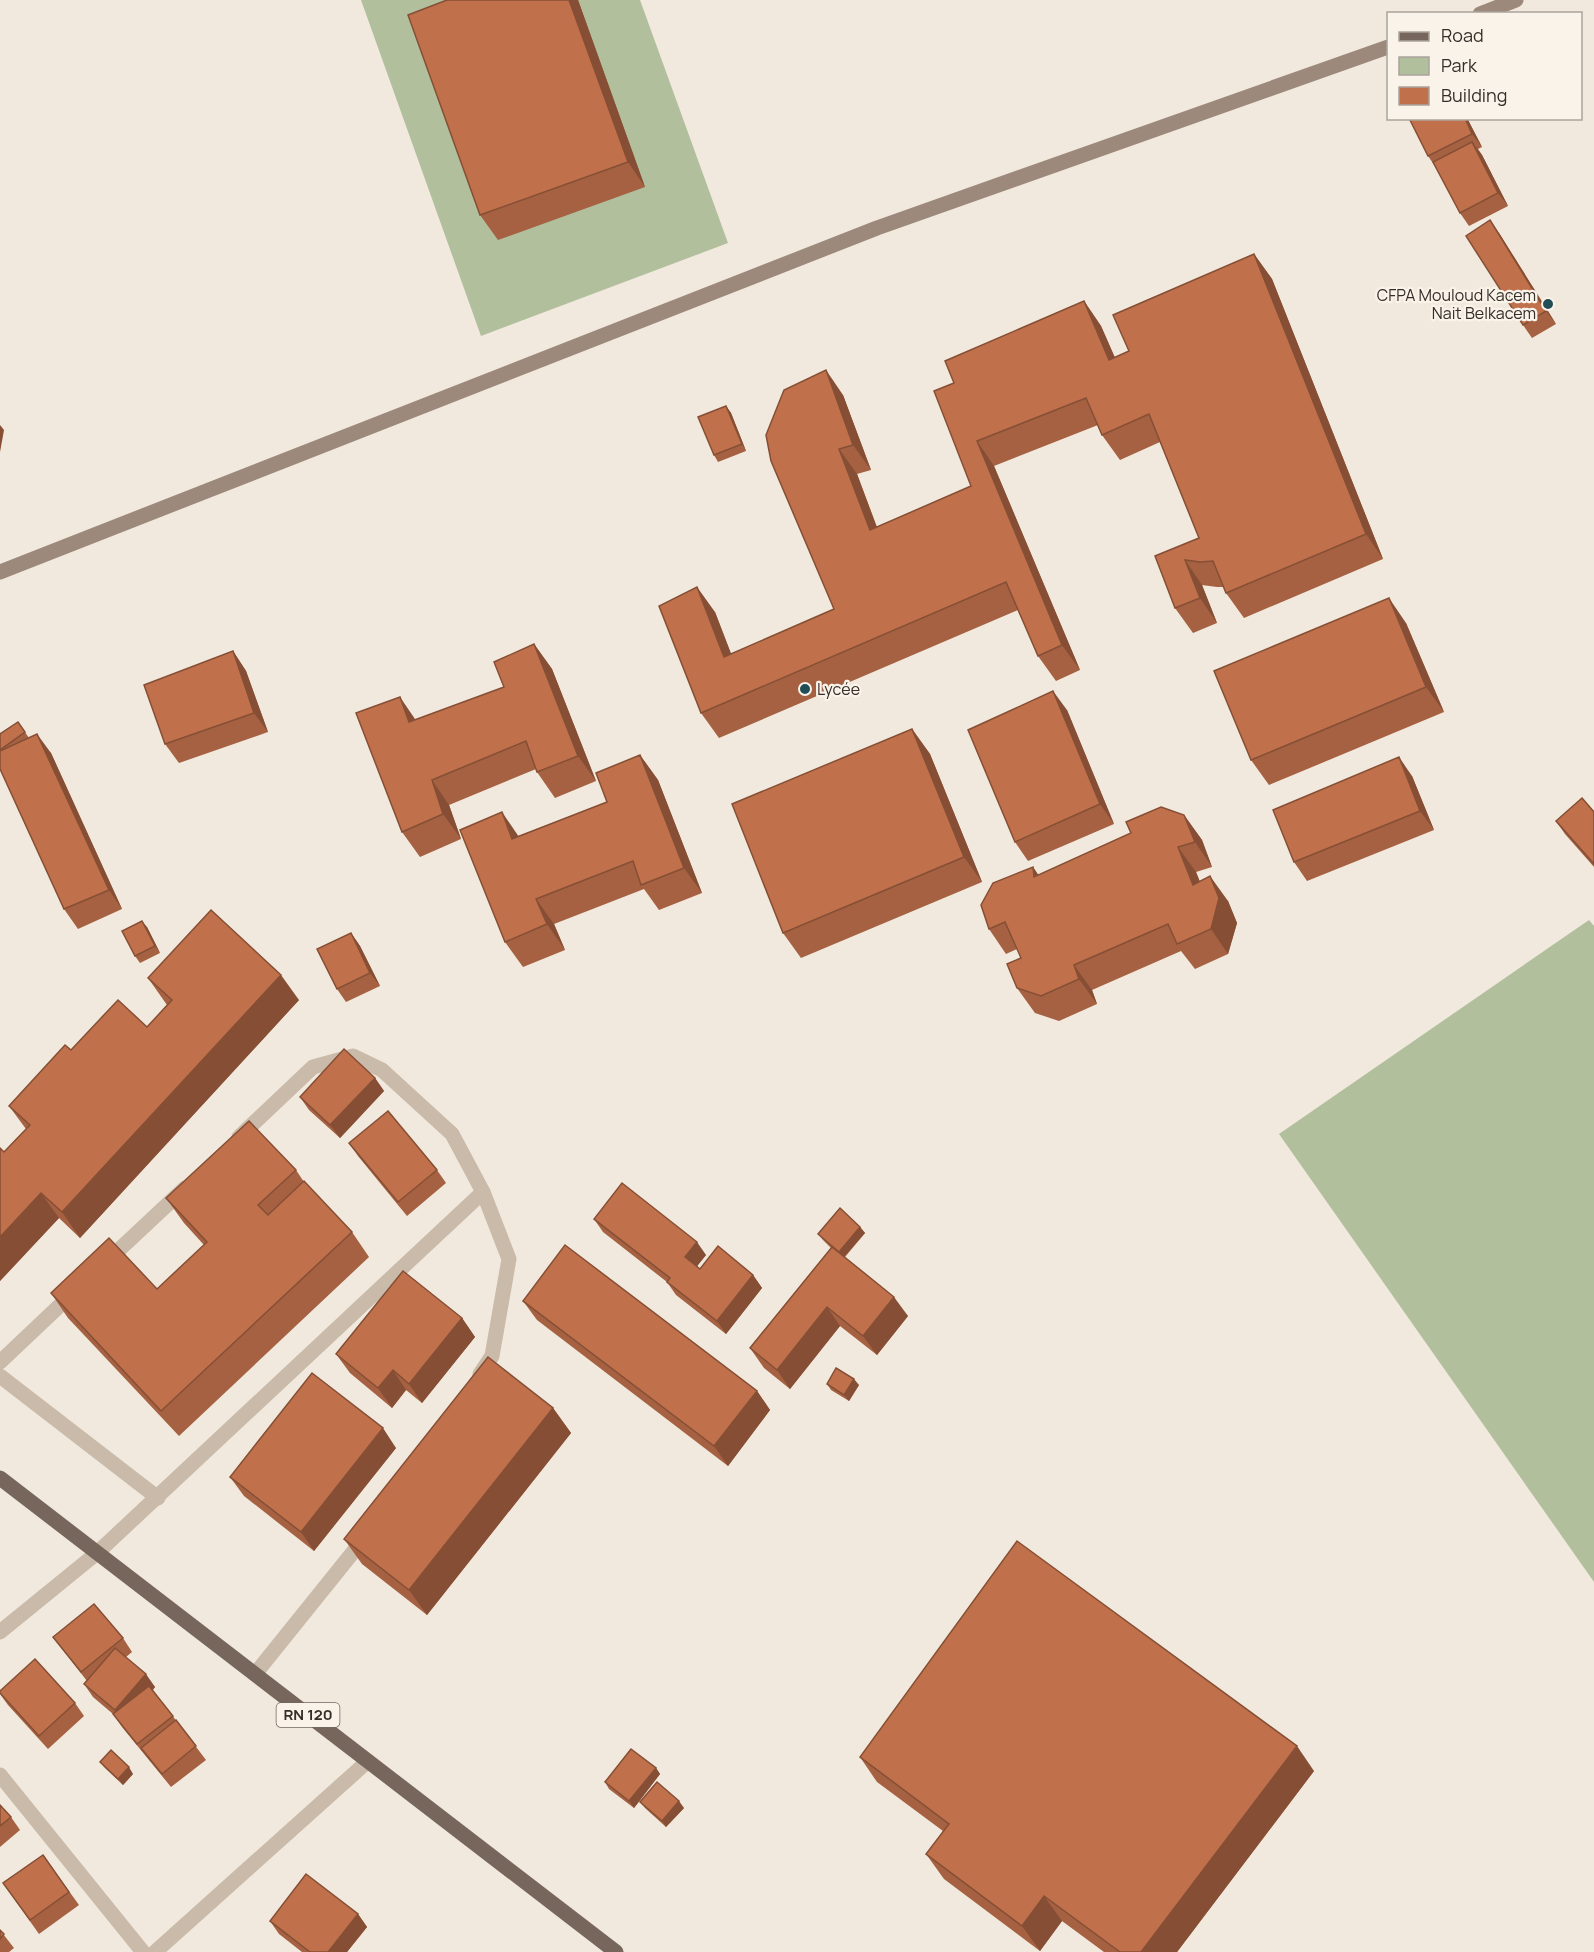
<svg xmlns="http://www.w3.org/2000/svg" width="1594" height="1952" font-family="Manrope,sans-serif">
<rect width="100%" height="100%" fill="#f1e9dd"/>
<g fill="#b1bf9d">
<path d="M361 0H640L728 243 481 336Z"/>
<path d="M1589 920 1594 926V1582L1279 1134Z"/>
</g>
<g fill="none" stroke-linecap="round" stroke-linejoin="round">
<g stroke="#c9baa9" stroke-width="15">
<path d="M239 1137 313 1067 353 1056 382 1070 452 1134 483 1192 509 1259 492 1356 480 1374"/>
<path d="M106 1262 185 1188"/>
<path d="M0 1362 73 1293"/>
<path d="M0 1376 158 1498"/>
<path d="M97 1553 483 1192"/>
<path d="M255 1674 366 1536"/>
</g>
<g stroke="#c9baa9" stroke-width="15">
<path d="M0 1632 97 1553"/>
<path d="M0 1775 143 1952"/>
<path d="M155 1952 368 1761"/>
</g>
<g stroke="#9c897b" stroke-width="15">
<path d="M1480 14 1516 0"/>
<path d="M0 572 877 228 1388 47"/>
</g>
<path stroke="#77665b" stroke-width="15" d="M0 1478 616 1952"/>
</g>
<g fill="#a56141">
<path d="M578 0 645 187 498 240 480 215Z"/>
<path d="M1409 118H1467L1482 147 1478 149 1482 155 1508 206 1469 226 1460 213 1437 169 1428 156Z"/>
<path d="M1499 233 1556 324 1532 338 1523 325Z"/>
<path d="M1254 254 1272 279 1383 559 1244 618 1226 593 1224 587H1217L1202 585 1217 623 1193 633 1175 608 1155 556 1199 538 1160 442 1120 460 1102 435 1098 425 994 466 1080 670 1056 681 1038 656 1018 610 719 738 701 713 715 612 731 654 834 609 771 461 843 395 871 470 857 474 877 527 971 486 954 383 1084 301 1101 326 1115 358 1129 351Z"/>
<path d="M726 406 731 413 746 451 718 462 714 455Z"/>
<path d="M1406 623 1444 712 1269 785 1251 760Z"/>
<path d="M534 644 552 669 596 781 555 798 537 772 536 769 449 805 461 839 420 857 402 832 416 720 504 687Z"/>
<path d="M233 651 246 671 268 732 179 763 165 744Z"/>
<path d="M1067 710 1114 824 1028 861 1015 842Z"/>
<path d="M18 722 29 738 51 753 122 909 78 929 64 909 0 769V734Z"/>
<path d="M912 729 930 754 982 882 801 958 783 933Z"/>
<path d="M640 755 658 780 702 893 659 910 644 889 554 924 565 950 523 967 505 942 518 836 607 802Z"/>
<path d="M1412 776 1434 830 1307 881 1294 862Z"/>
<path d="M1594 812V867L1565 834 1556 821Z"/>
<path d="M1184 815 1202 840 1212 867 1196 872 1200 882 1228 901 1237 923 1228 954 1195 969 1181 951 1092 990 1097 1004 1059 1021 1035 1013 1017 988 1021 958 1017 949 1006 954 989 929 1033 867 1038 875 1131 833Z"/>
<path d="M147 927 160 953 140 963 135 956Z"/>
<path d="M351 933 360 946 380 986 346 1002 337 989Z"/>
<path d="M148 978 299 1000 80 1238 59 1218 0 1281V1148L4 1152 26 1129 9 1106 71 1050 147 1027 167 1005Z"/>
<path d="M375 1078 384 1091 340 1138 309 1110 300 1097Z"/>
<path d="M349 1143 437 1170 446 1183 407 1216 358 1156Z"/>
<path d="M296 1170 304 1182 352 1232 369 1257 179 1436 68 1318 51 1293 157 1289 204 1245 184 1223 166 1198Z"/>
<path d="M594 1219 706 1255 697 1266 700 1269 753 1275 762 1288 726 1334 676 1295 667 1282 603 1232Z"/>
<path d="M860 1227 865 1233 845 1257 908 1316 877 1355 840 1326 790 1389 764 1368 750 1348 831 1248 823 1240 818 1234Z"/>
<path d="M523 1301 757 1391 770 1410 728 1466 537 1320Z"/>
<path d="M462 1318 475 1337 422 1403 406 1390 392 1408 350 1373 336 1354Z"/>
<path d="M827 1384 859 1385 849 1401 831 1390Z"/>
<path d="M553 1408 571 1433 427 1615 362 1564 344 1539Z"/>
<path d="M396 1448 314 1551 244 1496 230 1477Z"/>
<path d="M53 1637 123 1638 132 1652 126 1657 155 1687 153 1690 206 1760 171 1787 122 1727 113 1714 93 1697 84 1684 87 1681Z"/>
<path d="M0 1694 75 1703 84 1716 48 1749 8 1705Z"/>
<path d="M860 1757 1314 1771 1177 1952H1104L1062 1921 1040 1951 944 1879 926 1854 943 1831 877 1782Z"/>
<path d="M100 1762 133 1774 123 1785 105 1768Z"/>
<path d="M656 1768 660 1774 634 1808 609 1789 605 1782Z"/>
<path d="M640 1802 684 1808 666 1827 645 1808Z"/>
<path d="M0 1805 11 1817 20 1830 0 1847Z"/>
<path d="M43 1855 79 1905 39 1934 3 1883Z"/>
<path d="M358 1914 367 1927 347 1952H302L279 1934 270 1921Z"/>
<path d="M0 1930 14 1948 9 1952H0Z"/>
</g>
<g fill="#864f35">
<path d="M569 0H578L645 187 628 162Z"/>
<path d="M1465 118H1467L1482 147 1472 134Z"/>
<path d="M1472 142 1482 155 1508 206 1498 193Z"/>
<path d="M1490 220 1499 233 1556 324 1546 311Z"/>
<path d="M1254 254 1272 279 1383 559 1366 534Z"/>
<path d="M1084 301 1101 326 1127 385 1109 360Z"/>
<path d="M826 370 843 395 871 470 853 445Z"/>
<path d="M726 406 731 413 746 451 742 444Z"/>
<path d="M0 425 4 430 0 452Z"/>
<path d="M977 441 994 466 1080 670 1062 645Z"/>
<path d="M839 449 857 474 887 555 870 530Z"/>
<path d="M1185 560 1202 585 1217 623 1200 598Z"/>
<path d="M697 587 715 612 742 682 724 657Z"/>
<path d="M1389 598 1406 623 1444 712 1426 687Z"/>
<path d="M534 644 552 669 596 781 578 756Z"/>
<path d="M233 651 246 671 268 732 254 713Z"/>
<path d="M1053 691 1067 710 1114 824 1100 804Z"/>
<path d="M400 697 417 722H409Z"/>
<path d="M912 729 930 754 982 882 964 857Z"/>
<path d="M37 734 51 753 122 909 109 890Z"/>
<path d="M640 755 658 780 702 893 684 868Z"/>
<path d="M1399 757 1412 776 1434 830 1420 811Z"/>
<path d="M432 780 449 805 461 839 443 814Z"/>
<path d="M502 812 519 837 512 839Z"/>
<path d="M1184 815 1202 840 1212 867 1195 842Z"/>
<path d="M1178 847 1196 872 1211 910 1193 885Z"/>
<path d="M1033 867 1050 892 1034 877Z"/>
<path d="M1210 876 1228 901 1237 923 1228 954 1211 929Z"/>
<path d="M536 899 554 924 565 950 547 924Z"/>
<path d="M142 921 147 927 160 953 155 946Z"/>
<path d="M351 933 360 946 380 986 370 973Z"/>
<path d="M1074 965 1092 990 1097 1004 1079 979Z"/>
<path d="M281 975 299 1000 80 1238 62 1212Z"/>
<path d="M375 1078 384 1091 340 1138 330 1125Z"/>
<path d="M41 1193 59 1218 0 1281V1237Z"/>
<path d="M860 1227 865 1233 843 1258 839 1252Z"/>
<path d="M697 1242 706 1255 694 1270 685 1257Z"/>
<path d="M753 1275 762 1288 726 1334 717 1321Z"/>
<path d="M894 1297 908 1316 877 1355 863 1336Z"/>
<path d="M827 1307 840 1326 790 1389 777 1370Z"/>
<path d="M462 1318 475 1337 422 1403 409 1384Z"/>
<path d="M393 1370 406 1390 392 1408 378 1388Z"/>
<path d="M854 1379 859 1385 849 1401 844 1395Z"/>
<path d="M757 1391 770 1410 728 1466 714 1446Z"/>
<path d="M553 1408 571 1433 427 1615 409 1590Z"/>
<path d="M383 1428 396 1448 314 1551 301 1532Z"/>
<path d="M146 1674 155 1687 124 1723 115 1710Z"/>
<path d="M1297 1746 1314 1771 1177 1952H1141Z"/>
<path d="M129 1767 133 1774 123 1785 118 1779Z"/>
<path d="M656 1768 660 1774 634 1808 629 1801Z"/>
<path d="M679 1801 684 1808 666 1827 662 1821Z"/>
<path d="M1044 1896 1062 1921 1040 1951 1022 1926Z"/>
<path d="M358 1914 367 1927 347 1952H328Z"/>
</g>
<g fill="#c0714c" stroke="#864f35" stroke-width="1.5">
<path d="M447 0H569L628 162 480 215 408 15Z"/>
<path d="M1409 118H1465L1472 134 1428 156Z"/>
<path d="M1472 142 1498 193 1460 213 1433 162Z"/>
<path d="M1490 220 1546 311 1523 325 1466 236Z"/>
<path d="M1254 254 1366 534 1226 593 1213 561 1200 562 1185 560 1200 598 1175 608 1155 556 1199 538 1149 414 1102 435 1086 398 977 441 1062 645 1038 656 1006 582 701 713 659 606 697 587 724 657 834 609 771 461 766 435 784 390 826 370 853 445 839 449 870 530 971 486 934 391 954 383 945 361 1084 301 1109 360 1129 351 1113 315Z"/>
<path d="M726 406 742 444 714 455 698 417Z"/>
<path d="M1389 598 1426 687 1251 760 1214 671Z"/>
<path d="M534 644 578 756 537 772 526 741 432 780 443 814 402 832 356 713 400 697 409 722 504 687 494 662Z"/>
<path d="M233 651 254 713 165 744 144 685Z"/>
<path d="M1053 691 1100 804 1015 842 968 730Z"/>
<path d="M18 722 25 732 0 750V734Z"/>
<path d="M912 729 964 857 783 933 732 804Z"/>
<path d="M37 734 109 890 64 909 0 769V751Z"/>
<path d="M640 755 684 868 641 885 633 861 536 899 547 924 505 942 460 830 502 812 512 839 607 802 596 773Z"/>
<path d="M1399 757 1420 811 1294 862 1273 810Z"/>
<path d="M1582 798 1594 812V864L1556 821Z"/>
<path d="M1161 807 1184 815 1195 842 1178 847 1193 885 1210 876 1219 898 1211 929 1177 944 1168 924 1074 965 1079 979 1041 996 1017 988 1007 964 1021 958 1005 922 989 929 981 905 993 883 1033 867 1034 877 1131 833 1126 822Z"/>
<path d="M211 910 281 975 62 1212 41 1193 0 1237V1148L4 1152 30 1125 9 1106 65 1045 71 1050 118 1000 147 1027 172 1000 148 978Z"/>
<path d="M142 921 155 946 135 956 122 931Z"/>
<path d="M351 933 370 973 337 989 317 949Z"/>
<path d="M344 1049 375 1078 330 1125 300 1097Z"/>
<path d="M388 1111 437 1170 398 1202 349 1143Z"/>
<path d="M249 1121 296 1170 258 1205 268 1215 304 1181 352 1232 161 1411 51 1293 109 1238 157 1289 207 1242 166 1198Z"/>
<path d="M622 1183 697 1242 685 1257 700 1269 718 1246 753 1275 717 1321 667 1282 670 1278 594 1219Z"/>
<path d="M840 1208 860 1227 839 1252 818 1234Z"/>
<path d="M565 1245 757 1391 714 1446 523 1301Z"/>
<path d="M832 1247 894 1297 863 1336 827 1307 777 1370 750 1348Z"/>
<path d="M403 1271 462 1318 409 1384 393 1370 378 1388 336 1354Z"/>
<path d="M488 1357 553 1408 409 1590 344 1539Z"/>
<path d="M836 1368 854 1379 844 1395 827 1384Z"/>
<path d="M312 1373 383 1428 301 1532 230 1477Z"/>
<path d="M1017 1541 1297 1746 1141 1952H1120L1044 1896 1022 1926 926 1854 949 1824 860 1757Z"/>
<path d="M94 1604 123 1638 81 1672 53 1637Z"/>
<path d="M115 1648 146 1674 115 1710 84 1684Z"/>
<path d="M35 1659 75 1703 39 1736 0 1693V1691Z"/>
<path d="M149 1686 173 1716 137 1744 113 1714Z"/>
<path d="M176 1720 196 1746 162 1774 141 1748Z"/>
<path d="M631 1749 656 1768 629 1801 605 1782Z"/>
<path d="M111 1750 129 1767 118 1779 100 1762Z"/>
<path d="M657 1782 679 1801 662 1821 640 1802Z"/>
<path d="M0 1805 11 1817 0 1826Z"/>
<path d="M43 1855 69 1892 30 1920 3 1883Z"/>
<path d="M306 1874 358 1914 328 1952H310L270 1921Z"/>
<path d="M0 1930 4 1934 0 1939Z"/>
</g>
<g fill="#204e56" stroke="#f9f3e9" stroke-width="2">
<circle cx="1548" cy="304" r="6"/>
<circle cx="805" cy="689" r="6"/>
</g>
<g text-anchor="middle" stroke-width="4.5" stroke-linejoin="round" paint-order="stroke">
<rect fill="#f9f3e9" stroke="#706963" stroke-width="1.5" x="276.5" y="1703" width="63" height="24" rx="4.5"/>
<g font-size="15" font-weight="bold" fill="#362e29">
<text x="308" y="1720">RN 120</text>
</g>
<g font-size="16" fill="#362e29" stroke="#f9f3e9" text-anchor="end">
<text x="1536" y="301">CFPA Mouloud Kacem<tspan x="1536" dy="18">Nait Belkacem</tspan></text>
<text x="817" y="695" text-anchor="start">Lycée</text>
</g>
</g>
<rect x="1387" y="12" width="195" height="108" fill="#f9f3e9" stroke="#aba49c" stroke-width="1.5"/>
<rect x="1399" y="32" width="30" height="9" fill="#77665b" stroke="#aba49c" stroke-width="1.5"/>
<text x="1441" y="42" font-size="18" fill="#362e29">Road</text>
<rect x="1399" y="57" width="30" height="18" fill="#b1bf9d" stroke="#aba49c" stroke-width="1.5"/>
<text x="1441" y="72" font-size="18" fill="#362e29">Park</text>
<rect x="1399" y="87" width="30" height="18" fill="#c0714c" stroke="#aba49c" stroke-width="1.5"/>
<text x="1441" y="102" font-size="18" fill="#362e29">Building</text>
</svg>
